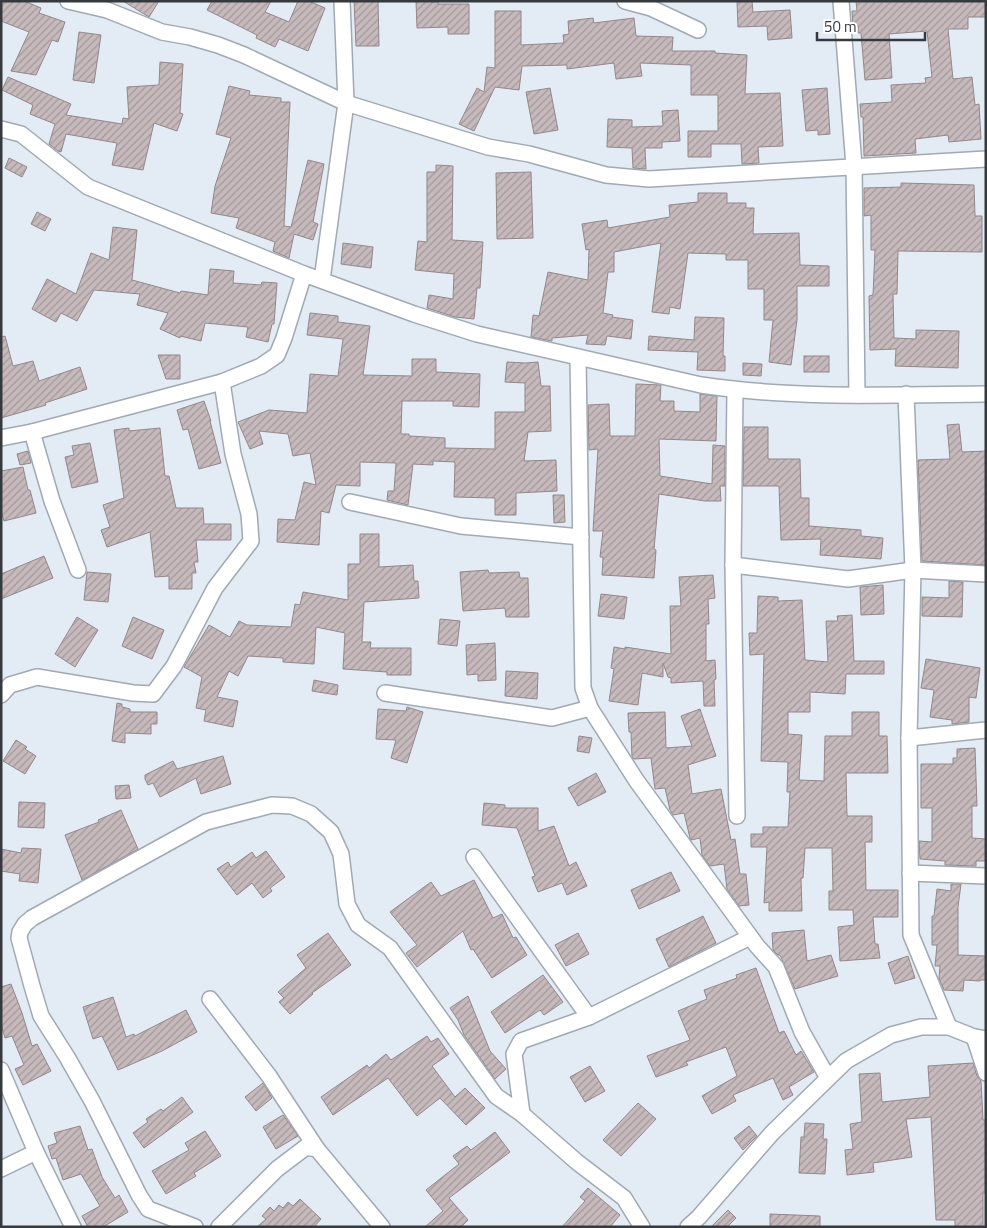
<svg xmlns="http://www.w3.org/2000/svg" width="987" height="1228" font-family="'Titillium Web',sans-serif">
<defs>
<pattern id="building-hatch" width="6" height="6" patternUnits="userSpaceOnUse" patternTransform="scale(1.25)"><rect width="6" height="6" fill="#c7babd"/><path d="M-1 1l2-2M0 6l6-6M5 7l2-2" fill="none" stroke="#a2989b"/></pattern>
</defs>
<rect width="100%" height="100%" fill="#e3ebf5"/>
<g fill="url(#building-hatch)" stroke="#93878a">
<path d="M1 1H24L41 8 39 13 65 22 58 42 52 40 36 75 11 71 29 32 1 21Z"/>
<path d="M123 1H159L149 17Z"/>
<path d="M212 1H271L265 12 289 22 298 1H309L325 8 308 51 279 39 275 47 256 38 257 35 207 10Z"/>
<path d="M354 1H378L379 46H356Z"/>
<path d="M416 1H438V4H469V34H448V27L417 28Z"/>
<path d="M737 1H752L753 12 790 10 792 38 768 40 767 26 738 27Z"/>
<path d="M856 1H986V17H968V29H948L953 79 972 77 975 105 979 104 981 139 949 142 948 135 915 139 916 153 864 156 863 117H861L860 104 892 102 891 85 926 83 925 78 932 77 927 31 889 34 892 78 865 80 861 33H858V26H853L852 11H857Z"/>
<path d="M495 11H521V45L564 43 563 35 569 34 568 21 593 18 594 23 634 18 636 36 673 37 672 51H715V53L747 55 745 94 780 93 783 146 758 147 759 163 742 164 741 144H711V157H688V131H718V95H691V65L640 63 642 76 616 79 614 63 567 69V65L522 66 519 90 495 87 474 131 459 124 477 88 484 92 487 67 495 68Z"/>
<path d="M79 32 101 35 94 83 73 80Z"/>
<path d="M160 62 183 64 180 113 183 114 177 131 154 123 143 170 112 165 117 143 66 134 61 152 58 151 49 144 55 124 30 114 33 105 2 90 8 77 71 104 66 115 122 124 123 118 129 119 127 87 159 85Z"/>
<path d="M229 86 250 91 249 95 281 98V102H290L284 226 291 227 308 160 324 164 313 222 318 224 313 240 294 234 289 258 273 251 275 242 236 228 239 218 211 213 215 186 231 138 216 134Z"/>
<path d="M550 88 558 130 534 134 526 92Z"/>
<path d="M827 88 830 134 818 135V130L806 131 802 90Z"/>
<path d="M678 110 680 141 662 142V148H645L646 169 633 168 632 148 607 147 608 119 632 120V127L663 126 662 111Z"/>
<path d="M9 158 27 167 22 177 5 168Z"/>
<path d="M436 165 453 166 452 240 483 242 480 288H477L474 319 455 317 427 308 429 295 453 299 454 274 415 270 418 241 427 242V172H436Z"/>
<path d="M531 172 533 238 497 239 496 173Z"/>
<path d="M901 183 974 185 975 216H982V252L898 251 897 294H893L894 338 916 339V330L959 331 958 368 895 366 896 349 870 350 869 296 873 295 875 250H871V215L864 216V188L901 187Z"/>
<path d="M698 193H727V203H746V208H754L753 234 799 233 800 265 829 266V286H797V320L791 365 769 362 773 320H764V289H748V260H726V254L688 253 680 309 670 307 669 314 652 312 661 243 614 252V272H608L603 313 613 315 612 317 633 320 631 339 607 336 605 345 586 344 588 335 552 338V341L531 337 533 315 539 316 548 272 588 280 589 249 586 250 582 224 607 220 608 228 670 217 669 205 698 202Z"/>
<path d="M37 212 51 219 45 231 31 224Z"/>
<path d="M113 227 137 230 132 280 180 293 181 291 208 295 210 269 234 271 233 283 261 285 262 282 277 283 274 324H272L268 342 246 337 248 327 205 323 201 341 180 336V338L160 329 168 313 137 305 140 294 94 290 77 321 61 313 56 322 32 309 47 279 76 294 91 253 109 260Z"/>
<path d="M343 243 373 247 371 268 341 264Z"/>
<path d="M310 313 338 316V322L370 326 363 375 412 376V359H436V372L480 374 479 407 453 406V401H402L401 434H409V436L445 438V448L495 449V412H525V383L505 382 507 362 526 363 538 362 541 386H550L551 431 528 432 524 461 556 460 557 491 516 493V515H495V498L454 497 455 462 433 461V465L413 464 408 505 387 500 388 491H394L396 463 360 462V486L336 485 329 513 321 511 319 545 277 542 278 519 295 520 304 482 316 485 310 453 293 456 288 434 259 431 263 444 250 449 238 422 269 410 307 413 310 374 338 376 343 339 307 335Z"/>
<path d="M695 317 724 318 723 356H725V371L697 370 698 352 648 350 649 336 694 340Z"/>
<path d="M5 336 13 366 33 361 39 381 80 367 87 389 45 403 46 405 1 418V337Z"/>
<path d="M158 355H180V379H166Z"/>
<rect x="804" y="356" width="25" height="16"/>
<path d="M743 363 762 364 761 376 743 375Z"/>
<path d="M636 384 661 385 660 401H674V411L700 412V394L717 396 716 441 659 439 660 476 712 484 713 445 725 446V486H720L721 501H705L659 494 654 549 656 550 654 578 602 575 603 557H600L603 531H593L598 449 589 450 588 405 609 404 610 436H635Z"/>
<path d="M204 401 211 421H210L221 463 199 469 188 429 183 430 177 410Z"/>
<path d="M959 424 962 452 986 451V565L922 561 918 460 950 459 947 425Z"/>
<path d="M744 427H768V459H800L801 498H809V526L861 530V536L883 538 881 559 820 555 821 539 781 540 779 487 778 486H743Z"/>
<path d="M129 428V431L160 428 165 476H169L176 508H203L204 524H231V540H196L198 562H194L196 573H192V589H169V576L155 577 150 532 107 547 101 530 110 527 103 505 124 498 114 430Z"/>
<path d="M90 443 98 482 72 488 65 457 74 455 72 446Z"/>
<path d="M28 451 31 463 20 465 17 454Z"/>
<path d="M23 467 28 490H30L36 513 4 521 1 511V471Z"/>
<path d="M553 495H564L565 522 554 523Z"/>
<path d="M360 534H379V567L413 565 414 581H418L419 598 364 602 362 642H371L370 648H411V675H387V672L343 669 345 633 316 627 314 664 283 662V658L248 656 238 676 229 671 217 697 238 701 233 727 204 721 206 710 196 708 202 677 184 667 209 625 230 637 239 621 247 625 291 627 295 604 300 605 303 592 348 600V564H360Z"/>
<path d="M44 556 53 578 1 599V574Z"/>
<path d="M488 570 489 573 519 572 520 578H528L529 617H506L505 608 463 611 460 572Z"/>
<path d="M87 572 111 574 108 602 84 600Z"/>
<path d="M713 575 715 598 708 599 709 624H706V661L715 660 716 679 714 680 715 706H704L703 681 671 683V678L668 677 663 663V677L642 673 638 705 609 701 614 669 611 668 614 647 625 649V647L671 654 670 606H681L679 577Z"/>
<path d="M949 581 963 582 962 617 922 616V597L949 598Z"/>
<path d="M883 585 884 614 861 615 860 587Z"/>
<path d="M601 594 627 597 624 619 598 616Z"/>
<path d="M758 596 778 597V601L802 600 805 660 828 662 826 621H838L837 616 852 615 854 661H884V674H846L845 694 810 692V712H788V734L802 735 799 780 824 781 825 736H852V712H879V736H887L888 773H846L847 816H872V842H865L866 890H898V917H873L875 944H878L880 958 840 961 838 927 854 925 853 910H829V891H833L832 848H805L803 878H801L802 911H769V902L764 903 767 847H751V834H763V827H788L790 792H787L788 762 761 761 764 654 750 655 749 633H757Z"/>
<path d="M77 617 98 630 75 667 55 654Z"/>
<path d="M133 617 164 630 152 659 122 646Z"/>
<path d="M440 619 460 621 457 646 438 644Z"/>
<path d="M495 643 496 680 478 681V674L467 675 466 645Z"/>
<path d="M926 659 980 668 976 698 969 697V722L952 724V720L930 717 934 690 921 688Z"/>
<path d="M506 671 538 673 537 699 505 696Z"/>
<path d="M314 680 338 685 337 695 312 691Z"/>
<path d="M117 703 122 704V707L130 709V712H157V724H151V734L125 733V743L112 741Z"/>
<path d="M407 707 423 712 407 763 391 758 396 740 376 739 378 709 406 711Z"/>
<path d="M700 709 716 756 688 765 692 794 721 789 731 840 735 839 740 874H746L749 905 739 906 727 889 724 864 710 866 702 855 700 838 691 840 690 838 684 813 673 815 670 810 665 788 655 789 651 758 634 759 632 757 631 732H629L628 713 665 712 666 748 692 746 681 716Z"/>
<path d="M579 736 592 738 589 753 577 751Z"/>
<path d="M16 740 27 747 25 749 36 756 25 774 3 761Z"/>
<path d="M975 748 977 806H972V838L986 839V861H976V866L945 865V861L920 859 919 841 932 842V808H921V764H953V758H957V749Z"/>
<path d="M223 756 231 784 201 794 196 778 160 797 153 783 148 785 145 779V775L173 761 177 769Z"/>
<path d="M596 773 606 792 578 806 568 788Z"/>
<path d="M129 785 131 798 116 799 115 786Z"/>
<path d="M19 802 45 803 44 828 18 827Z"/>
<path d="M484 803 505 805V808H538V831L554 826 569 866 576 862 587 886 567 895 562 883 538 892 532 877 535 876 517 828 482 825Z"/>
<path d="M121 810 138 849 82 880 65 835 99 822 98 820Z"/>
<path d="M22 848 41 849 38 883 19 881 20 874 1 871V849L21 853Z"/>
<path d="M266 851 285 877 270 888 272 891 263 898 252 883 237 895 217 869 228 862 231 867 252 852 256 858Z"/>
<path d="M671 872 680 891 639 909 631 890Z"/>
<path d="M474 880 493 918 502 914 513 938 516 937 527 955 492 978 473 949 471 950 463 931 417 967 406 953 417 945 390 912 431 882 441 896Z"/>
<path d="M951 884H961L958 907V955L986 956V980H980V981L964 980 963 991 944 990 939 978 940 966H935L937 945H932V916H934L937 889 951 891Z"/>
<path d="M703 916 716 943 669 967 656 939Z"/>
<path d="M804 930 807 961 831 955 838 976 795 989 780 955H778L773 950 772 933Z"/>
<path d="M328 933 351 965 312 993 313 994 290 1014 279 1002 284 998 278 992 306 968 297 955Z"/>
<path d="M578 933 589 954 566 966 555 945Z"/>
<path d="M908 956 915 978 895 984 888 963Z"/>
<path d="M756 968 779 1033 784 1031 796 1055 801 1051 814 1072 789 1087 793 1095 783 1100 773 1078 733 1095 736 1101 712 1114 702 1096 737 1076 726 1047 686 1062 688 1065 656 1077 647 1056 690 1040 678 1011 707 999 704 990 737 978 736 975Z"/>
<path d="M543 975 563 1002 544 1015 540 1010 505 1033 491 1012Z"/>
<path d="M11 984 22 1013 32 1046 37 1044 51 1071 23 1085 15 1069 24 1065 12 1036 5 1038 1 1024V987Z"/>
<path d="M468 996 490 1051 506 1069 495 1079 464 1035 458 1020 450 1008Z"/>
<path d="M113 997 126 1037 134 1034 135 1036 186 1010 197 1032 162 1051 118 1070 102 1036 93 1039 83 1007Z"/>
<path d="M427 1036 431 1042 438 1038 449 1054 432 1066 455 1097 465 1088 485 1108 466 1125 440 1098 417 1116 388 1078 333 1115 321 1097 367 1065 369 1068 386 1054 391 1060Z"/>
<path d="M973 1063 977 1076 981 1081 983 1120H986V1193H983V1227H955V1220H936L931 1117 906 1119 912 1157 873 1163 874 1172 847 1175 845 1150 853 1149 850 1124 862 1122 859 1074 880 1073 882 1102 930 1097 928 1066Z"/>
<path d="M590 1066 605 1091 585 1102 570 1077Z"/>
<path d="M263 1083 272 1098 256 1111 245 1097Z"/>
<path d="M182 1097 193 1112 144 1148 133 1133 148 1122 146 1119 161 1109 163 1111Z"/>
<path d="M638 1103 656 1119 621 1156 603 1140Z"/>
<path d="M283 1115 298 1136 276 1149 263 1127Z"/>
<path d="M805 1123 824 1124 823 1139H827L825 1174 799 1173 801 1137H804Z"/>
<path d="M80 1126 88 1150 92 1149 102 1177 115 1198 119 1195 128 1212 103 1227H88L82 1216 100 1206 81 1174 63 1180 56 1158 52 1159 48 1146 57 1143 54 1133Z"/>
<path d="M749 1126 757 1136 743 1150 734 1138Z"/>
<path d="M205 1131 221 1156 194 1173 196 1176 166 1194 152 1171 189 1150 185 1143Z"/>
<path d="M495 1132 510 1152 449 1198 468 1220 461 1227H425L443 1211 426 1190 459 1164 453 1156 467 1146 471 1150Z"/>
<path d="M588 1188 620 1215 610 1227H562L585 1201 580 1197Z"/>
<path d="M300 1199 321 1219 314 1227H257L266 1219 262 1216 270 1207 274 1211 279 1205 283 1208 288 1202 293 1206Z"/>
<path d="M728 1210 736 1218 727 1227H711Z"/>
<path d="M770 1214 820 1216V1227H770Z"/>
</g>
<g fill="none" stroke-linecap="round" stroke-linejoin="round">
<defs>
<g id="minor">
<path d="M68 1 107 10 162 32 190 37 218 45 244 55 346 103 488 147 529 154 606 175 649 179 986 159"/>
<path d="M625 1 651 8 698 30"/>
<path d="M841 1 854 166 857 395"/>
<path d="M1 129 21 134 88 187 304 274 414 314 477 334 701 385C795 399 891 395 986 394"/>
<path d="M322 280 346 103 342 1"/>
<path d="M578 357 583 688 590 708 636 780 757 946 776 967 802 1032 828 1078"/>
<path d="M735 390 733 565 737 816"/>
<path d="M906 394 913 570 909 738 911 935 949 1027"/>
<path d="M32 432 52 501 78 570"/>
<path d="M1 438 32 432 222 382 261 366 277 355 284 338 304 274"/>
<path d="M350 502 461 526 581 537"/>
<path d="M733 565 848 579 913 570 986 574"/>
<path d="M385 693 552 718 590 708"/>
<path d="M1 695 10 685 37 677 133 693 153 694 174 666 215 588 251 541 249 514 233 454 222 382"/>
<path d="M909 738 986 730"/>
<path d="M474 857 589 1017"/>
<path d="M910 873 986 876"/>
<path d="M210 999 269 1076 317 1149"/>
<path d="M974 1037 986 1073"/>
<path d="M1 1070 36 1152 73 1227"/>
<path d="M522 1114 514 1054 521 1041 589 1017 750 937"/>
<path d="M1 1169 36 1152"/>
<path d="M195 1227 148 1209 139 1195 92 1101 67 1057 41 1016 32 986 19 938 20 932 25 924 32 918 206 822 272 805 292 806 311 814 331 832 341 854 347 904 358 925 390 948 496 1096 522 1114 577 1162 624 1198 642 1227"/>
<path d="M219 1227 277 1169 306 1147 317 1149 382 1227"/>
<path d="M688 1227 699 1217 772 1133 846 1061 891 1035 921 1027H949L974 1037 986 1039"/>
</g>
</defs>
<use href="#minor" stroke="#a1a9b2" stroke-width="18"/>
<use href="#minor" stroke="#fff" stroke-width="15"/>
</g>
<rect width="987" height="1228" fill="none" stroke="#36393d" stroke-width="5"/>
<path d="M817 32v8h108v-8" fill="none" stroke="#36393d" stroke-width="2.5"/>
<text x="824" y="32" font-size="15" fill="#36393d" stroke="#ffffff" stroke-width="4" paint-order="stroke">50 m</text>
</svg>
